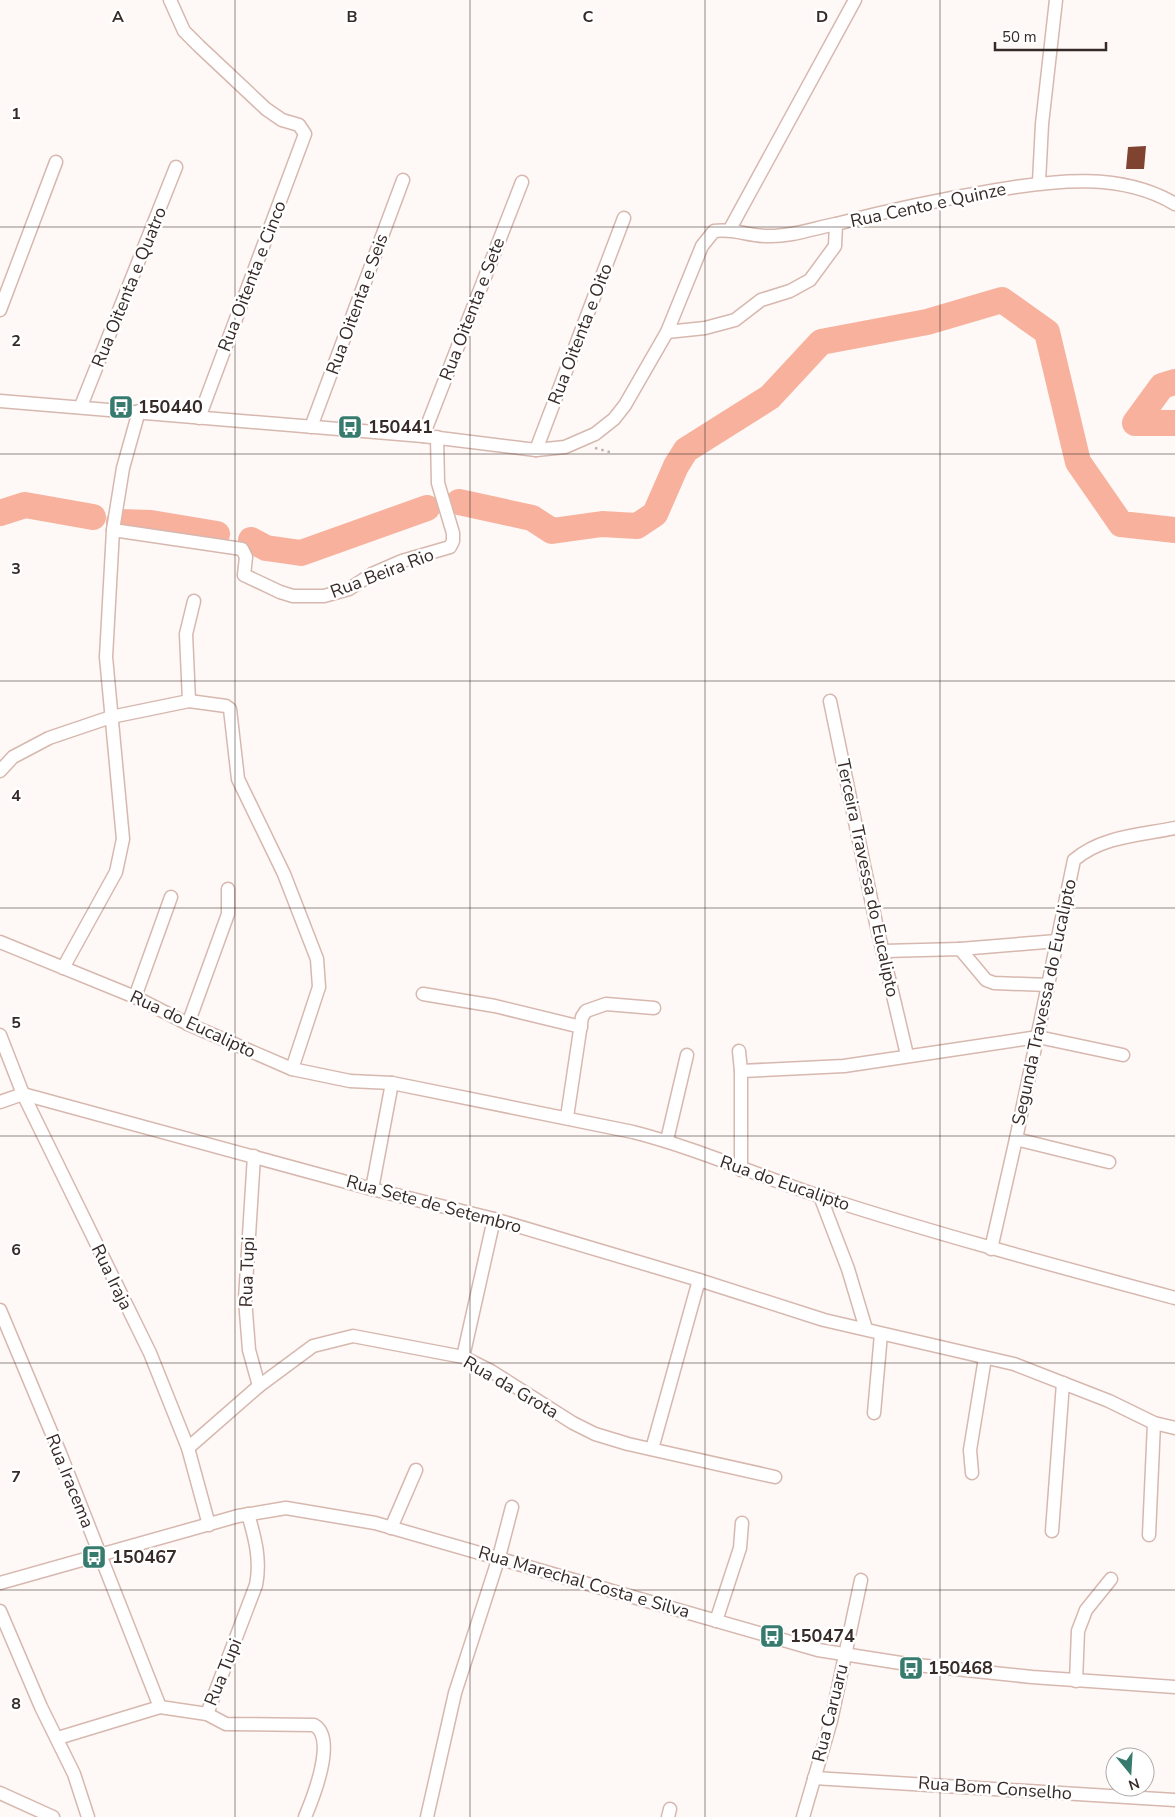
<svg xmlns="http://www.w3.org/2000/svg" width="1175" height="1817" font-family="'Nunito Sans',sans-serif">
<rect width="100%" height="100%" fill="#fef8f6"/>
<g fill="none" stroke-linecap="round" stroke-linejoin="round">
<g stroke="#f7b19c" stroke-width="26">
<path d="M1175 382 1162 386 1135 423H1175"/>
<path d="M459 502 532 518 552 531 602 524 637 526 655 514 676 466 686 450 770 397 821 342 927 322 1002 300 1047 332 1078 462 1121 524 1175 530"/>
<path d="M0 513 25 505 93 517"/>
<path d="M119 522 151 523 217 534"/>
<path d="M251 540 266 548 301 553 427 508"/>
</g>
</g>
<path fill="#7f4330" d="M1146 146 1144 169H1126L1128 147Z"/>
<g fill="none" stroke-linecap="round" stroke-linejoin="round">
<defs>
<g id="minor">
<path d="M170 0 184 31 199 46 266 109 282 120 299 125 305 134 199 418"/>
<path d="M1039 182 1042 124 1056 0"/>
<path d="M730 229 855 0"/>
<path d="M0 310 56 162"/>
<path d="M667 332 705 328 735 320 761 300 790 291 810 280 835 246 836 224C890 210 942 199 997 190 1055 180 1122 172 1175 204"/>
<path d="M0 401 423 436 536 450 565 447 595 434 614 419 625 405 667 332 702 246 714 231C735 228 747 236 768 236 790 237 815 228 836 224"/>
<path d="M81 406 176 167"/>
<path d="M311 427 403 180"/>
<path d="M423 436 522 182"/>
<path d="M536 450 624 218"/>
<path d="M113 530 242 549 246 557 244 575 280 592 293 596H324L349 589 372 574 402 561 450 547 453 541V533L438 483 437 437"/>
<path d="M189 701 186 634 194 601"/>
<path d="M830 701 876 923 907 1055"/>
<path d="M0 771 13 757 49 738 111 717 189 701 226 706 230 709 238 779 284 874 317 959 319 987 292 1069"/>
<path d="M0 942 135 997 188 1024 292 1069 350 1081 392 1083 633 1132C696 1148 756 1175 819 1196 936 1234 1056 1266 1175 1298"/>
<path d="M960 949 1057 941"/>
<path d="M884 951 960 949 986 980 994 983 1048 985"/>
<path d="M63 968 116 872 123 839 106 657 113 530 123 468 139 411"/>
<path d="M423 994 495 1006 581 1027"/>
<path d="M135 997 171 897"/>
<path d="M188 1024 228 914V889"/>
<path d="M0 1035 23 1094 150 1353 188 1448 209 1525"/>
<path d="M739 1051 741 1071V1170"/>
<path d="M741 1071 844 1066 1038 1037 1123 1055"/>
<path d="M0 1102 23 1094 372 1189 494 1219 699 1280 824 1320 1014 1364 1109 1401 1154 1423 1175 1428"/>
<path d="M567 1117 582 1017 586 1011 606 1004 654 1008"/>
<path d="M1016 1139 1109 1162"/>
<path d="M667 1140 687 1055"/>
<path d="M254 1156 245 1299 249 1350 259 1386"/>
<path d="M372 1189 392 1083"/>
<path d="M820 1196 848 1269 866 1329"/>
<path d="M991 1249 1016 1139 1074 860C1102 836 1141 835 1175 828"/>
<path d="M0 1310 60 1453 160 1707"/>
<path d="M463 1357 494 1219"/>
<path d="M874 1413 881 1334"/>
<path d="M188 1448 259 1386 313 1346 353 1336 463 1357 491 1371 573 1423 595 1434 628 1444 775 1477"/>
<path d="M652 1449 699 1280"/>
<path d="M972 1473 970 1450 985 1358"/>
<path d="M391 1528 416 1470"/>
<path d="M1052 1531 1063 1383"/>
<path d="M1149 1535 1154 1423"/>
<path d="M0 1583 238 1516 286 1508 375 1523 818 1650 907 1664 1032 1677 1175 1687"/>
<path d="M0 1611 41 1707 74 1774 88 1817"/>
<path d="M716 1621 740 1548 742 1523"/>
<path d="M1076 1681 1078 1631 1086 1610 1111 1579"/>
<path d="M207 1714 256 1585C261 1560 255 1538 248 1514"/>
<path d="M58 1738 160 1707 207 1714 226 1724 314 1725C337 1738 313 1798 305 1817"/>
<path d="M814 1778 1175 1800"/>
<path d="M0 1793 53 1817"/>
<path d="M427 1817 455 1693 499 1557 512 1507"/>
<path d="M668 1817 670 1809"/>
<path d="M803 1817 831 1721 861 1580"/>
</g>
</defs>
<use href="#minor" stroke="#d7b8af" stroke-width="15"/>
<path stroke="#bdb5b2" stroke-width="2.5" stroke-dasharray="2.5 4" stroke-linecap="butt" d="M595 448 613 453"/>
<use href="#minor" stroke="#fff" stroke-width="12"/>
</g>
<path fill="none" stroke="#372b28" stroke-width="1" stroke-opacity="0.55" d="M235 0V1817M470 0V1817M705 0V1817M940 0V1817M0 227H1175M0 454H1175M0 681H1175M0 908H1175M0 1136H1175M0 1363H1175M0 1590H1175"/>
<defs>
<symbol id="bus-square" viewBox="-11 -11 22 22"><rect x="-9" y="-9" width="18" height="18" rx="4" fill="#377b6e" stroke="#fff"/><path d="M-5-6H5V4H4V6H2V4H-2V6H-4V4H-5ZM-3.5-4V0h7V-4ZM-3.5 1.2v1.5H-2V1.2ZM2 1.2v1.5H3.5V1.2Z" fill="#fff"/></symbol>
</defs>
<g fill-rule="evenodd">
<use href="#bus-square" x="107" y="393" width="28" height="28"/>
<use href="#bus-square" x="336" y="413" width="28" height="28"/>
<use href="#bus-square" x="80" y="1543" width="28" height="28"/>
<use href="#bus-square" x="758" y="1622" width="28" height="28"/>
<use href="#bus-square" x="897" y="1654" width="28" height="28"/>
</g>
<g text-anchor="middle" stroke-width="5" stroke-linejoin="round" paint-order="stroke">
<g font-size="18" fill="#372b28" stroke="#fff">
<text transform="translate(928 205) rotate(-12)" y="6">Rua Cento e Quinze</text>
<text transform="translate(252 276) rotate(-69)" y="6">Rua Oitenta e Cinco</text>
<text transform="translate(129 287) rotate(-68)" y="6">Rua Oitenta e Quatro</text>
<text transform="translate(357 304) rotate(-70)" y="6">Rua Oitenta e Seis</text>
<text transform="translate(472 309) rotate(-69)" y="6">Rua Oitenta e Sete</text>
<text transform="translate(580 334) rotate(-69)" y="6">Rua Oitenta e Oito</text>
<text transform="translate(382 573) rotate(-21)" y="6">Rua Beira Rio</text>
<text transform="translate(868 878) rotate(78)" y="6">Terceira Travessa do Eucalipto</text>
<text transform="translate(1044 1002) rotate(-78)" y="6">Segunda Travessa do Eucalipto</text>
<text transform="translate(193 1024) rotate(25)" y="6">Rua do Eucalipto</text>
<text transform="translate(785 1183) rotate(19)" y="6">Rua do Eucalipto</text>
<text transform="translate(434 1204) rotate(15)" y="6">Rua Sete de Setembro</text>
<text transform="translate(247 1272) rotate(-88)" y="6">Rua Tupi</text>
<text transform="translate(112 1277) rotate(64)" y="6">Rua Iraja</text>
<text transform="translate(511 1387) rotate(30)" y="6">Rua da Grota</text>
<text transform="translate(70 1481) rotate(68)" y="6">Rua Iracema</text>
<text transform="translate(584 1582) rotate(16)" y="6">Rua Marechal Costa e Silva</text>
<text transform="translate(223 1672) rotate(-68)" y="6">Rua Tupi</text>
<text transform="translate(830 1713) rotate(-76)" y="6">Rua Caruaru</text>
<text transform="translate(995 1788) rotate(4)" y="6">Rua Bom Conselho</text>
</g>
<g font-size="18" font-weight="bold" fill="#372b28" stroke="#fff" text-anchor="start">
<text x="138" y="413">150440</text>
<text x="368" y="433">150441</text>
<text x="112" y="1563">150467</text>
<text x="790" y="1642">150474</text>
<text x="928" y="1674">150468</text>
</g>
</g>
<g font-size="16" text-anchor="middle" font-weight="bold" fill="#372b28" stroke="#fff" stroke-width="5" stroke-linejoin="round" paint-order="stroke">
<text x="118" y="22">A</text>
<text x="352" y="22">B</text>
<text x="588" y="22">C</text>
<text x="822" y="22">D</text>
<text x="16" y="119">1</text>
<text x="16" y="346">2</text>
<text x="16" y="574">3</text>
<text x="16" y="801">4</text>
<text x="16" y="1028">5</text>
<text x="16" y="1255">6</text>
<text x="16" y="1482">7</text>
<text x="16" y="1709">8</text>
</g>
<g transform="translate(1130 1772) rotate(162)"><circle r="24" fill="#ffffff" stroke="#afaaa9"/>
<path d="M0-4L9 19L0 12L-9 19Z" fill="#377b6e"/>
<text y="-8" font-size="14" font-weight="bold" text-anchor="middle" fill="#372b28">N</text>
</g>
<path d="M995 42v8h111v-8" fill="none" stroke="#372b28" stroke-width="2.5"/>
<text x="1002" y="42" font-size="15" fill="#372b28" stroke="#ffffff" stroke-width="4" paint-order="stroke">50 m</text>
</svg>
